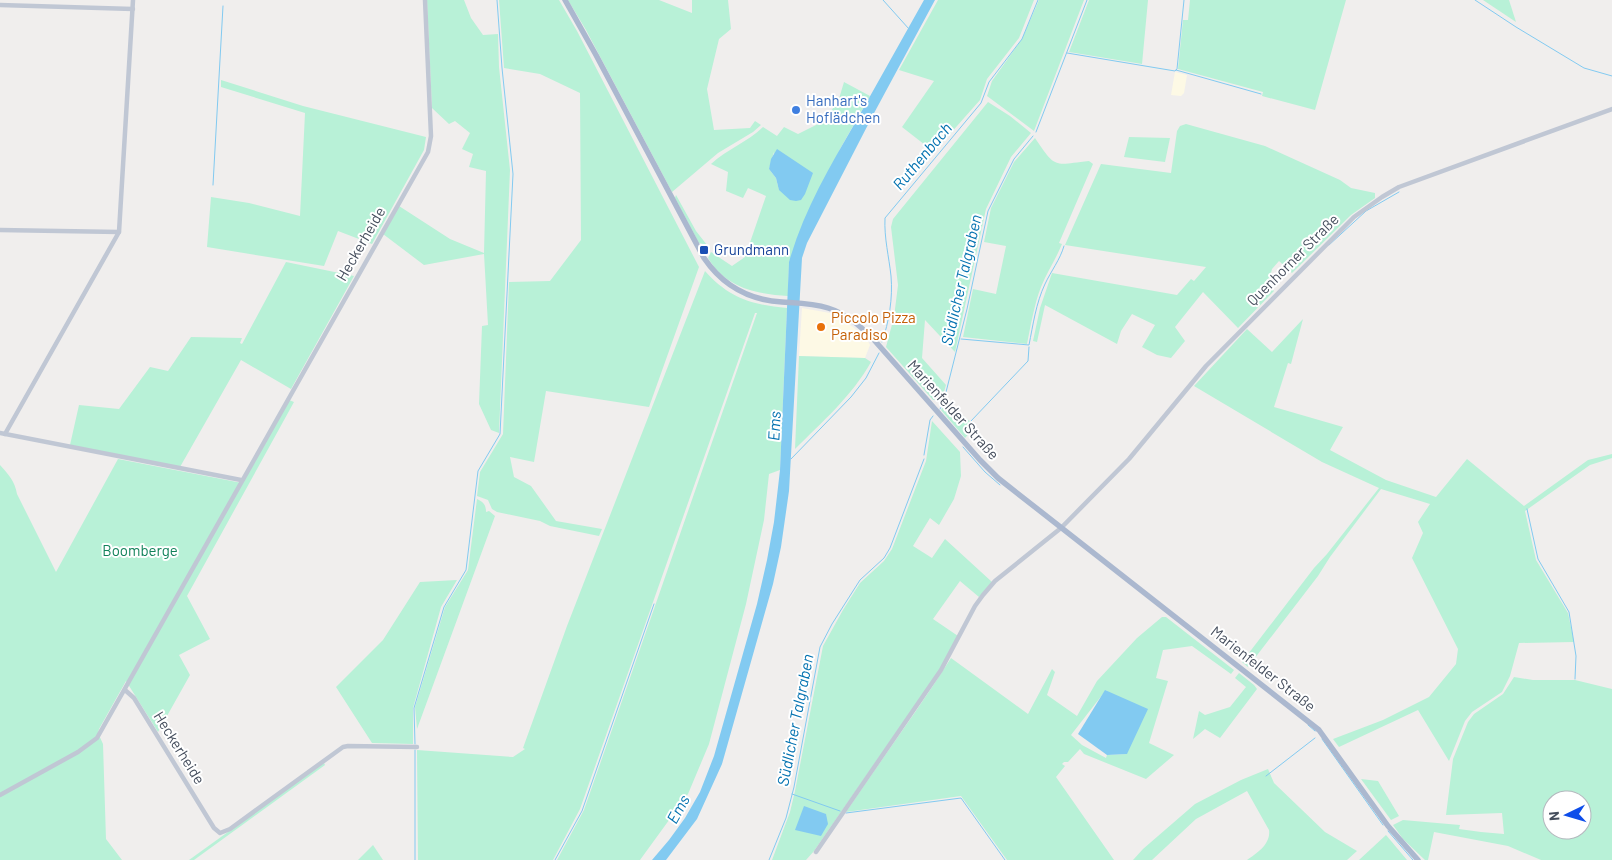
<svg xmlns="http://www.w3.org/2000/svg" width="1612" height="860" font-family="Barlow,sans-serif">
<rect width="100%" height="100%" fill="#f0eeed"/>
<g fill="#fdf9e5">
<path d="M1175 72 1187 75 1184 93 1181 96 1171 95Z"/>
<path d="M802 308 830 313 853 327 867 339 870 345 865 358 799 356Z"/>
</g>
<g fill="#b8f1d7" fill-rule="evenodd">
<path d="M427 0H464L471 18 483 35 498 34 499 67 510 170 499 433 491 430 479 404 482 326 488 325 484 254 424 265 383 234 399 206 450 239 484 253 486 171 469 167 473 154 462 149 470 133 455 121 449 124 432 108Z"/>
<path d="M499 0H559L577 31 699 267 649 407 546 391 534 462 510 457 514 477 531 486 556 521 602 529 599 536 550 526 540 521 497 512 492 509 488 500 477 496 480 472 503 434 509 282 550 281 581 240 580 93 540 74 504 68Z"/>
<path d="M568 0H659L692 13V0H728L731 29 719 39 707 89 714 130 750 128 755 121 761 125 753 132 718 153 672 192 586 30Z"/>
<path d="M938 0H1034L1019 38 987 79 980 100 934 152 902 127 934 81 899 70Z"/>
<path d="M1039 0H1084L1034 131 987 96 992 81 1022 39Z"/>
<path d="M1089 0H1148L1142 64 1069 52Z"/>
<path d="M1190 0H1346L1315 110 1262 96 1263 92 1178 69 1183 20H1188Z"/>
<path d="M1483 0H1509L1516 22Z"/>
<path d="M221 80 303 106 426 137 424 150 372 244 338 231 324 266 207 247 211 197 249 203 300 216 305 113 221 87Z"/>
<path d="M844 82 870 96 840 149 789 262 788 296C756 294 726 288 708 258L711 252 732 266 745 257 766 196 748 188 743 198 726 191 728 172 711 164C727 149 748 142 763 127L777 136 784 127 798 134 822 122 838 102ZM774 152 779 190 776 178 769 169Z"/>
<path d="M988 102 1010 116 1031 133 1011 157 986 209 955 352 925 320 922 358 946 385 942 399 933 400 886 347 894 317 898 285 891 227 893 219Z"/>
<path d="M1186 124 1265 146 1340 180 1351 188 1375 193V198L1351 215 1292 273 1279 261 1272 269 1268 285 1274 291 1238 328 1203 292 1175 327 1185 341 1171 358 1157 355 1142 347 1155 325 1132 314 1121 331 1117 344 1045 305 1037 342 1033 341 1040 308 1052 273 1177 295 1191 279 1194 281 1206 267 1065 245 1101 164 1171 173 1177 131 1180 126Z"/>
<path d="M1129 137 1170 138 1165 162 1124 157Z"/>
<path d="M1035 138C1056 169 1053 165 1089 161L1093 164 1059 243 1062 244C1056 259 1047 272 1041 287 1034 305 1031 325 1027 344L963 337 973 289 996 294 1006 246 984 242 991 208 1014 162Z"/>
<path d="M676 195 696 231 707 245 699 243 675 198Z"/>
<path d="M286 262 354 276 291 389 241 360 180 467 70 445 79 405 119 409 150 367 168 371 191 337 242 338 240 343 242 344Z"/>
<path d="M705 271C729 298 752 305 787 308L780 470 769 474 764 520 746 604 709 744 688 794 640 860H557L584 810 757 313H755L580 809 553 860H418L417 750 513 757 525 749 523 748 567 626Z"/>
<path d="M1303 319 1291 364 1288 363 1274 407 1343 427 1330 450 1386 480 1436 497 1467 459 1524 506 1588 460 1612 454V458L1590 465 1525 511 1536 560 1568 613 1574 642 1519 643 1510 676 1502 692 1472 712 1465 721 1449 761 1418 710 1339 747 1333 739 1383 720 1429 697 1456 664 1458 649 1412 558 1423 533 1418 522 1430 504 1381 489 1330 557 1318 576 1248 667 1242 662 1314 568 1327 554 1379 488 1322 462 1194 386 1247 329 1272 352Z"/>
<path d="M799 356 865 358 871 362C852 396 822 422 795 449Z"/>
<path d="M289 400 294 402 187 596 210 639 179 655 190 675 158 732 126 681 99 729 98 733 103 744 106 839 122 860H0V465C8 474 15 481 17 494L56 572 118 459 242 483Z"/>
<path d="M944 406 955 416 961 414 972 423 974 428 965 438 941 410Z"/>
<path d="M932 421 960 452 961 476 954 499 939 525 930 518 913 546 932 558 945 539 992 582 979 597 960 581 933 619 958 636 940 669 814 851 806 860H772L790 812 795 791 823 646 843 610 860 583 884 561 892 549 926 461Z"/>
<path d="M477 499C483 502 486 504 486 512L489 511 495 516 417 729 415 707 445 607 468 570Z"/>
<path d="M457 580 441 607 413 708V744L372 743 336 687 383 640 420 582Z"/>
<path d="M1162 617H1166L1234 670 1231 674 1192 646 1163 650 1156 678 1168 681 1149 743 1174 755 1146 779 1084 754 1080 749 1068 762H1064L1062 764 1065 766 1056 777 1114 860H1007L961 796 846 812C881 760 918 710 951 658L1028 714 1052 669 1055 672 1047 695 1077 716 1097 681 1137 638ZM1106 690 1127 754 1107 755 1106 758 1082 745 1071 735Z"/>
<path d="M1239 673 1254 685 1257 689 1220 738 1205 729 1193 739 1199 711 1205 715 1230 707 1246 687 1235 678Z"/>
<path d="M1514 677 1533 680H1575L1612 689V860H1541L1508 846 1434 832 1428 860H1425L1403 839 1393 825 1403 820 1460 825 1459 829 1481 832 1504 834 1502 813 1446 815 1453 759 1468 722 1474 714 1503 694ZM1552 800H1582V830H1552Z"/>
<path d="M324 763 325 765 194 860H189Z"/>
<path d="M1268 769 1274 783 1325 832 1357 851 1347 860H1247C1257 853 1271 844 1269 830L1247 791 1196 819 1152 860H1133L1143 849 1195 804 1241 780Z"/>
<path d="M1361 779 1378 781 1399 816 1391 820Z"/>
<path d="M1386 835 1407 860H1359Z"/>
<path d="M373 845 383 860H358Z"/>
</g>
<g fill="#82caf1">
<path d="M924 0H935L873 115 807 243 802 258 789 491 781 547 773 584 722 764 697 819 666 860H652L669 840 685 818 700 792 714 756 757 604 767 560 774 522 780 470 789 262C803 212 829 168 855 123 878 82 901 41 924 0Z"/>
<path d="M777 149 813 173 805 194 801 200 796 201 790 200 779 190 776 178 769 169 771 159Z"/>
<path d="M1105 690 1148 709 1127 754 1107 755 1078 734Z"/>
<path d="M804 806 826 814 828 824 821 836 795 830Z"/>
</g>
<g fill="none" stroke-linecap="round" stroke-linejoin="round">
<g stroke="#82caf1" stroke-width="1">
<path d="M883 0 909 29"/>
<path d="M1475 0 1516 27 1584 68 1612 76"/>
<path d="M1067 53 1175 71 1177 69 1184 0"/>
<path d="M1176 70 1261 94"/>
<path d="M1036 132 1087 0"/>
<path d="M213 185 223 6"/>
<path d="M1329 245 1366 211 1399 192"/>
<path d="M961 339 1029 345C1033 325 1036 303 1045 284 1051 271 1060 260 1064 246"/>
<path d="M882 342C889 322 893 298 891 276 889 257 884 238 885 218L981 103 989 82 1022 39 1038 0"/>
<path d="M940 409 943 404 967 309 988 211 1014 159 1033 136"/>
<path d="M971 421 1028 361 1029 347"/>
<path d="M963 447 985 472 1000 485"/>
<path d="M924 455 930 420 933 416"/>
<path d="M791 459 851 397 866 378 879 353"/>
<path d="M1527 509 1538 559 1569 612 1576 656 1575 679"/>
<path d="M1308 725 1315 731"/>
<path d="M1322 739 1383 825"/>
<path d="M415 744 414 708 444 607 466 570 478 471 500 434 513 174 502 68 497 0"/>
<path d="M1266 776 1315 738"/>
<path d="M792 794 840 811"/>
<path d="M846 813 961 798 1005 860"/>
<path d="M1388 831 1413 860"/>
<path d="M415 860V750"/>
<path d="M555 860 582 811 654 604"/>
<path d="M769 860 786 818 794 787 820 647 832 624 860 580 884 558 890 548 924 459"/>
</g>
<g stroke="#c0c7d4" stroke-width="4.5">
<path d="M0 5 133 9"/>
<path d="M0 230 119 232"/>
<path d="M0 433 241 480"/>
<path d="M5 434 119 232 133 0"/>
<path d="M125 690 134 698 214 828 220 833 230 829 343 747 348 746 417 747"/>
<path d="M0 795 78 752 97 738 428 152 431 136 425 0"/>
<path d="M816 852 941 670 975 606 983 595 995 581 1061 528 1129 459 1206 366 1354 217 1382 197 1399 187 1612 109"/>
</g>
<path stroke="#abb8cf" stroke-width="5.5" d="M565 0 596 55 704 258C723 286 748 300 782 302 797 303 813 303 828 308 847 314 862 327 875 341L980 460 998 478 1319 730 1388 826 1418 860"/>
</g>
<circle fill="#3f7fe0" stroke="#fff" stroke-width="2" cx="796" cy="110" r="5"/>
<rect fill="#1a4fb4" stroke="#fff" stroke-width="2" x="699" y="245" width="10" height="10" rx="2.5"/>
<circle fill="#e8710a" stroke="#fff" stroke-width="2" cx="821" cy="327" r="5"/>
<g text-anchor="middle" stroke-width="4" stroke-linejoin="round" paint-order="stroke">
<g font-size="15" fill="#366cbe" stroke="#fff" text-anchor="start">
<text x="806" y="106">Hanhart's<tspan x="806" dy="17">Hoflädchen</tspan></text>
</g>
<g font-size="15" fill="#444d5c" stroke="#fff">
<text transform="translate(361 244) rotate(-60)" y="5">Heckerheide</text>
<text transform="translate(1293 260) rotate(-45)" y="5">Quenhorner Straße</text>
<text transform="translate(953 410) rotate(48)" y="5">Marienfelder Straße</text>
<text transform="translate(1263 669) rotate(38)" y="5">Marienfelder Straße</text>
<text transform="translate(179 748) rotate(58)" y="5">Heckerheide</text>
</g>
<g font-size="15" fill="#164399" stroke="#fff" text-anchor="start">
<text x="714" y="255">Grundmann</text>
</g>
<g font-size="15" fill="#c56008" stroke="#fff" text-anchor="start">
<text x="831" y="323">Piccolo Pizza<tspan x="831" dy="17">Paradiso</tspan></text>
</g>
<g font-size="15" fill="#11825a" stroke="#fff">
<text x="140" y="556">Boomberge</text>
</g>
<g font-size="16" font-style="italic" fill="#0372b0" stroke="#fff">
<text transform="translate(922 156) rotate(-50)" y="6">Ruthenbach</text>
<text transform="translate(961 280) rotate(-77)" y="6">Südlicher Talgraben</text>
<text transform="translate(774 426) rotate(-87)" y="6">Ems</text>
<text transform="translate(795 720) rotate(-79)" y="6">Südlicher Talgraben</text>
<text transform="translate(678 809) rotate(-61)" y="6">Ems</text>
</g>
</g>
<g transform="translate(1567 815) rotate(265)"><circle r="24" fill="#ffffff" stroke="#b4b8be"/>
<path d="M0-4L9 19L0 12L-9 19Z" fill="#0d4dea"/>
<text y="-8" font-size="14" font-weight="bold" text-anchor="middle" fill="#444d5c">N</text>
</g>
</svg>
